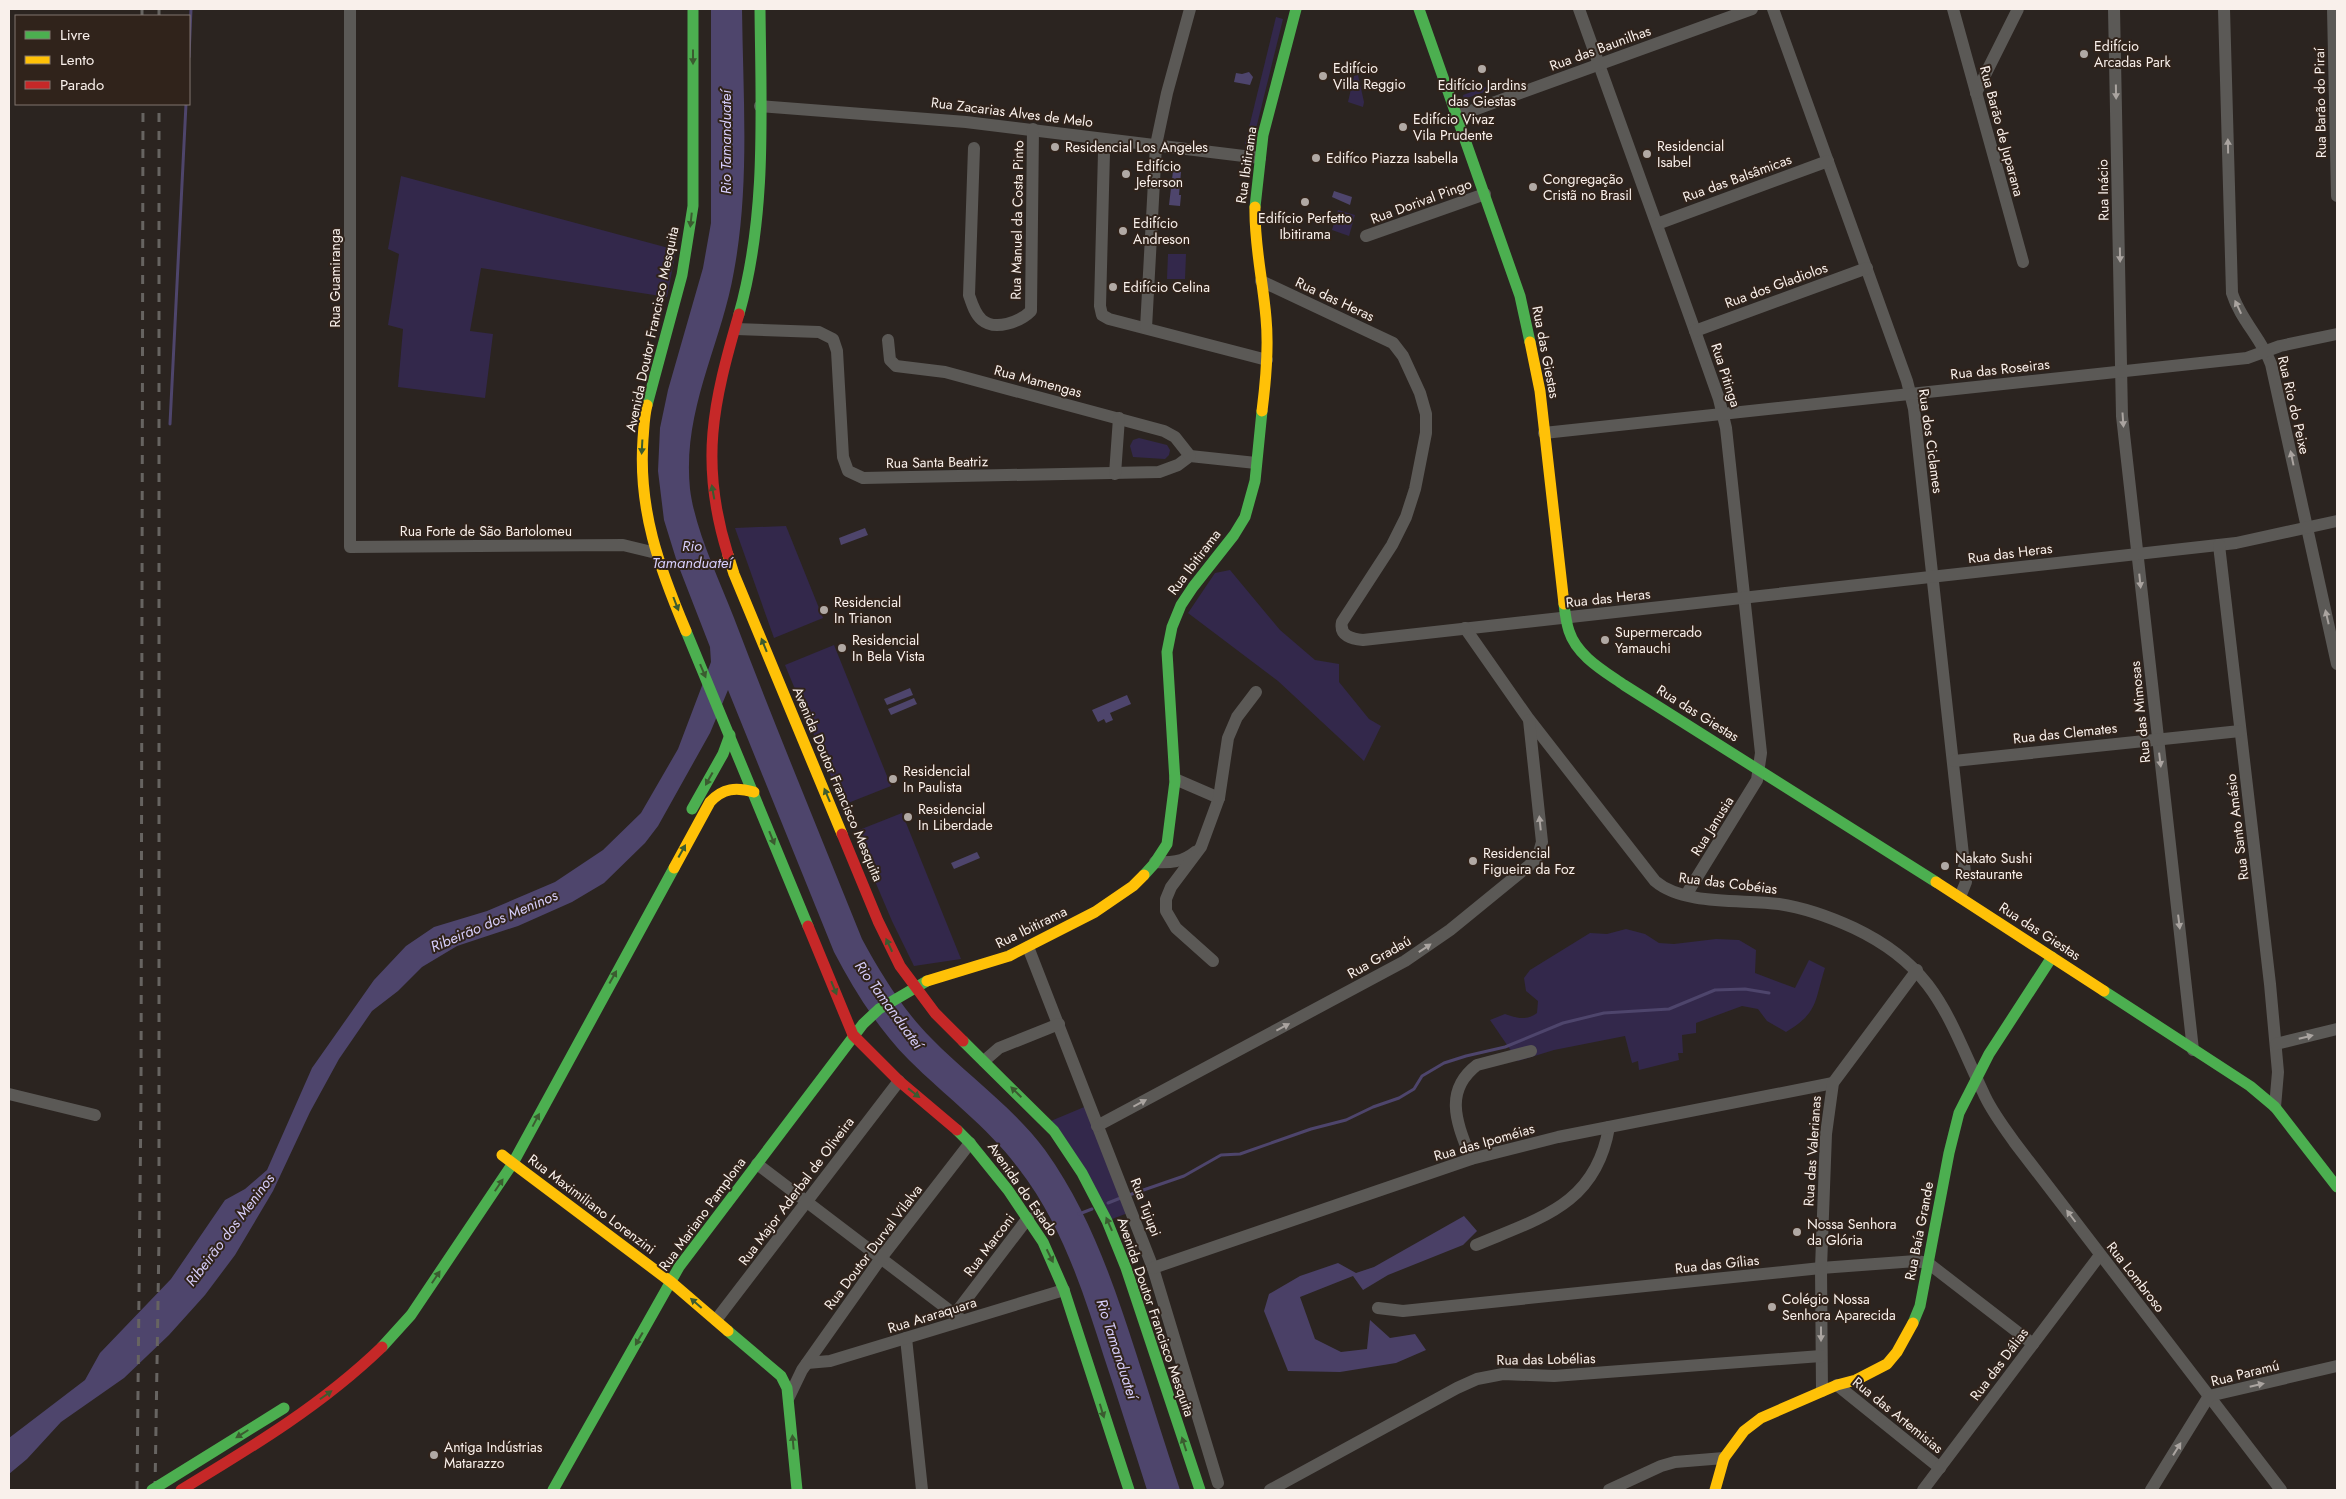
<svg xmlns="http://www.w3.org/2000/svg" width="2346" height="1499" font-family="Jost,sans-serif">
<rect width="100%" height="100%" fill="#2b2420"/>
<g fill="#33284b">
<path d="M1276 17 1283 19 1252 145 1245 144Z"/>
<path d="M1358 75 1364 102 1363 107 1348 102 1354 76Z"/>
<path d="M1503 81 1505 85 1464 99 1463 95Z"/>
<path d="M401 176 676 250 667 297 481 268 470 331 493 334 485 398 398 387 403 329 388 325 399 254 388 249Z"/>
<path d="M1338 210 1355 215 1349 236 1332 230Z"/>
<path d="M1168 254H1186L1185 279H1167Z"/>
<path d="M1139 438 1167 445 1170 450 1169 455 1165 459 1133 457 1130 446 1133 440Z"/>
<path d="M786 526 823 618 774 638 735 528Z"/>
<path d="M1230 570 1280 630 1315 660 1339 664V682L1369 719 1381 726 1364 761 1278 681 1188 613 1215 573Z"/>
<path d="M834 645 891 786 843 805 785 665Z"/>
<path d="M902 813 961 959 914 966 892 921 854 832Z"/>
<path d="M1626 929 1645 934 1659 943 1674 944 1716 939 1739 940 1756 950 1755 973 1795 988 1809 960 1825 968C1814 1002 1819 1012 1786 1032L1767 1021 1758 1009 1742 1006 1696 1023V1033L1682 1035 1683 1053H1678L1679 1060 1639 1070 1638 1061 1632 1063 1625 1036 1554 1050 1518 1061 1490 1020 1505 1014C1517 1018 1526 1021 1537 1013L1538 1001 1526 991 1524 978 1530 970 1590 933 1607 934Z"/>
<path d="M1089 1105 1133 1211 1107 1221 1046 1123Z"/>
</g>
<path fill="#4a4066" d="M1464 1216 1477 1231 1463 1245 1388 1275 1363 1290 1353 1276 1300 1297 1315 1339 1341 1352 1367 1349 1370 1320 1390 1338 1415 1334 1426 1350 1396 1363 1340 1372 1288 1371 1264 1311 1269 1294 1300 1276 1338 1263 1356 1273 1374 1267Z"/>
<g fill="#4e456c">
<path d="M711 9H742C743 96 750 185 734 271 721 346 682 410 690 489 695 530 719 579 734 618 775 726 819 832 862 939 881 974 903 1010 931 1038 968 1076 1013 1107 1045 1150 1089 1211 1113 1282 1136 1353 1151 1399 1165 1445 1180 1490H1147C1133 1446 1119 1402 1104 1357 1083 1291 1062 1225 1019 1169 988 1127 945 1096 909 1060 878 1029 854 990 834 952L728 690 710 733 658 826 645 843 604 883 572 902 518 926 457 946 422 967 398 991 372 1011 339 1059 310 1112 273 1191 235 1255 205 1295 169 1335 124 1378 61 1422 27 1459 9 1474V1438L85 1380 100 1353 171 1279 225 1200 245 1189 267 1170 312 1068 374 980 406 946 434 927 487 911 555 882 603 850 641 813 678 749 711 662 710 647 677 562 664 520 658 471 660 428 668 390 703 268 711 223Z"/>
<path d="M1249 72 1253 77 1250 85 1234 82 1236 73 1242 74Z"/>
<path d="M1173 171 1181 172 1179 195H1181L1180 206 1169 205Z"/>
<path d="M1334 191 1352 197 1350 205 1332 197Z"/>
<path d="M865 528 868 535 841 545 839 538Z"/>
<path d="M910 688 913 695 887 705 884 699Z"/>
<path d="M1127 695 1131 704 1110 713 1113 720 1106 723 1104 719 1098 722 1092 710Z"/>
<path d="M914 698 917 704 891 715 888 709Z"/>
<path d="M977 852 980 858 954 869 951 863Z"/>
</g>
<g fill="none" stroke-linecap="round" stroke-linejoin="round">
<g stroke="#4e456c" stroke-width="3">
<path d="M189 57 191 9"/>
<path d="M170 424 186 104"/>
<path d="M1129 1195 1184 1176 1221 1155 1240 1154 1311 1129 1346 1120 1373 1107 1399 1098 1414 1089 1422 1076 1444 1063 1466 1056 1505 1047 1563 1023 1604 1013 1669 1009 1715 990 1745 989 1769 993"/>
<path d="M1108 1203 1123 1197"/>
<path d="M1079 1214 1092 1209"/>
</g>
<g stroke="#5b5956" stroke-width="12">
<path d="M350 9V547L623 545 656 553"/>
<path d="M1579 9 1695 331 1719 399 1726 428 1761 753 1757 780 1686 895"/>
<path d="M1773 9 1907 381 1914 409 1966 882 1960 897"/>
<path d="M1953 9 2023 262"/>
<path d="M2114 9 2122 416 2193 1050"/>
<path d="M2224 9 2232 293C2240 319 2261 338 2271 364L2337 664"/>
<path d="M2333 9 2337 196"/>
<path d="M1976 93 2018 9"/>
<path d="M760 106 966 122 1260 158"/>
<path d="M1457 116 1752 9"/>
<path d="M974 148 969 295C972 304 975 314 982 320 995 331 1020 322 1031 311L1033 129"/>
<path d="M1104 152 1100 306 1102 315 1109 319 1267 360"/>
<path d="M1657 224 1828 161"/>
<path d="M1366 236 1485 194"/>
<path d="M1261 281 1393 343 1403 356 1420 393 1426 414V433L1415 489 1406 517 1392 545 1342 622C1339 636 1352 639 1363 640L2236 543 2337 521"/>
<path d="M1146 328 1156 145 1167 93 1190 9"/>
<path d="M736 329 819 332 833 339 837 351 843 457 848 471 863 478 1159 472 1178 465 1190 456 1256 463"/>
<path d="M1695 331 1867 268"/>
<path d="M888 340 890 360 896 366 945 372 1164 431 1175 437 1190 456"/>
<path d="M1544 433 2247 358 2280 346 2337 334"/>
<path d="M1115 474 1119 418"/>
<path d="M2219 545 2270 984 2278 1072 2275 1107"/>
<path d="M1465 628 1528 718 1655 881C1684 906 1743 899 1779 904 1806 908 1830 917 1854 928 1936 967 1947 1016 1983 1092 1991 1111 2004 1127 2015 1143L2281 1490"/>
<path d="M1954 761 2240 731"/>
<path d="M1175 779 1219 798"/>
<path d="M1155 862C1170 863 1183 862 1195 852"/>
<path d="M1028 947 1153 1268 1218 1483"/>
<path d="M1213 961 1176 928 1166 911V899L1171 887 1201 847 1219 798 1228 738 1237 717 1256 692"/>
<path d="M2276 1044 2337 1029"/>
<path d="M984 1061 999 1048 1059 1024"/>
<path d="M9 1094 95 1115"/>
<path d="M1097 1126 1405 961 1450 930 1532 863 1538 856 1542 842 1529 720"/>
<path d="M1471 1159C1458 1125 1442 1092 1477 1065L1531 1051"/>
<path d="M757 1164 962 1320"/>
<path d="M1476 1245C1540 1218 1596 1205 1609 1127"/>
<path d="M1153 1268 1471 1159 1558 1137 1833 1083"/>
<path d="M1378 1308 1403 1311 1821 1268 1916 1261 1928 1263 2033 1344"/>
<path d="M955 1314 1028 1218"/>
<path d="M716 1320 899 1081"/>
<path d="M906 1338 922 1490"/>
<path d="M807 1363 830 1361 1064 1290"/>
<path d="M1837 1385 1940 1468"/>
<path d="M1822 1391 1821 1268 1826 1134 1833 1083 1917 970"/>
<path d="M789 1397 802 1370 881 1258 970 1143"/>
<path d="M1270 1490 1457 1388 1477 1379 1503 1374 1554 1376 1821 1356"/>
<path d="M1609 1490 1661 1466 1675 1462 1724 1458"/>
<path d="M1923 1490 2100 1255"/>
<path d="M2151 1490 2209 1396 2337 1366"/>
</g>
<g stroke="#4caf50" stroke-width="11">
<path d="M1419 9 1520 296 1530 342"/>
<path d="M1255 207 1263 135 1296 9"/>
<path d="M739 314C767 215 761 111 760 9"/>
<path d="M647 405 682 275 693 206V9"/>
<path d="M1564 604C1565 613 1566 622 1569 631 1577 656 1604 671 1624 685L1936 882"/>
<path d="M686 631 808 926"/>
<path d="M692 809 723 754 730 735"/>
<path d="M1144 875 1154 864 1167 844 1175 781 1167 652 1172 627 1181 605 1193 587 1234 535 1245 517 1255 481 1262 411"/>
<path d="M2104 991 2250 1086 2275 1107 2337 1187"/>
<path d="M963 1041 1054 1131 1082 1173 1107 1221 1126 1268 1200 1490"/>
<path d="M957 1130 970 1143 1008 1190 1043 1242 1064 1290 1129 1490"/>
<path d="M1913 1323 1920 1306 1949 1153 1959 1113 1989 1054 2052 957"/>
<path d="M728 1331 781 1376 787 1388 797 1490"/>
<path d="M382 1347 411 1315 513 1163 674 868"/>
<path d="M553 1490 679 1267 863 1024 879 1009 927 981"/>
</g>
<g stroke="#ffc107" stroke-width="11">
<path d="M1255 207C1254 244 1263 281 1266 318 1269 349 1266 380 1262 411"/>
<path d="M1530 342 1540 391 1564 604"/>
<path d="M647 405C644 416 644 428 643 439 638 510 659 567 686 631"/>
<path d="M728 555 734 574 842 834"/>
<path d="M674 868 710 802C723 788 736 787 754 792"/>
<path d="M1936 882 2104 991"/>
<path d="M927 981 1009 956 1095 912 1133 886 1144 875"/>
<path d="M502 1155 671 1282 728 1331"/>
<path d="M1715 1490 1724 1458 1744 1431 1761 1418 1837 1385 1856 1380 1887 1364 1897 1352 1913 1323"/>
</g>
<g stroke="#c62828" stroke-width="11">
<path d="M728 555C699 463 713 403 739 314"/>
<path d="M842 834 878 921 900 966 935 1013 963 1041"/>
<path d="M808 926 853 1035 899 1081 957 1130"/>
<path d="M181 1490C252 1447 322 1405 382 1347"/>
</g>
<g stroke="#676461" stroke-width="3" stroke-dasharray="9 9" stroke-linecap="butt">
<path d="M142 9V16"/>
<path d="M159 16V9"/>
<path d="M137 1490 141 1097 143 104"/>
<path d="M155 1490 159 1239V104"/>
</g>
<path stroke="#4caf50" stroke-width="11" d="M152 1490 284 1408"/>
</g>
<defs><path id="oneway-solid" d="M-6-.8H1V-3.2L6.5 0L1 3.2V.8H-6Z" transform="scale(1.25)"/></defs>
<g fill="#3b5b30">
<use href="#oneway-solid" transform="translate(693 57) rotate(90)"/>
<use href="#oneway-solid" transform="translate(691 220) rotate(96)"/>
<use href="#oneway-solid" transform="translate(642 447) rotate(93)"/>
<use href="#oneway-solid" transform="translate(713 492) rotate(-100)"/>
<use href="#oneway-solid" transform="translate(676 604) rotate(69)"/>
<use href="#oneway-solid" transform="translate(764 645) rotate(-112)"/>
<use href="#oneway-solid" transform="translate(703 671) rotate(67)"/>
<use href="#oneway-solid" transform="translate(709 779) rotate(119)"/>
<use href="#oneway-solid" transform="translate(827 795) rotate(-113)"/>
<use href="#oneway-solid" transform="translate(772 838) rotate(68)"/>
<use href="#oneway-solid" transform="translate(682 851) rotate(-61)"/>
<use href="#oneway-solid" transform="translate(889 945) rotate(-115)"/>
<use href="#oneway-solid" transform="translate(613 977) rotate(-61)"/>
<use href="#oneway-solid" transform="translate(834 988) rotate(68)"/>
<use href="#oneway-solid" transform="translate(1016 1092) rotate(-136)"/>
<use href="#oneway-solid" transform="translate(914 1093) rotate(38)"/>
<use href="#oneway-solid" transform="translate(536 1120) rotate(-62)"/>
<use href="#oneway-solid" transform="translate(499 1185) rotate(-56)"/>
<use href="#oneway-solid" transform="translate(1109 1224) rotate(-114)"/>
<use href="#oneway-solid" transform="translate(1050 1256) rotate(64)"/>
<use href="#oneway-solid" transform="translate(436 1277) rotate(-56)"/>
<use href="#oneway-solid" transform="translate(696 1303) rotate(-139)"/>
<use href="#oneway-solid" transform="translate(639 1339) rotate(120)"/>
<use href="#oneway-solid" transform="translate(326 1395) rotate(-35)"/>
<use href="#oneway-solid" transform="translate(1102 1411) rotate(73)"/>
<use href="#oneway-solid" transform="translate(242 1434) rotate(148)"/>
<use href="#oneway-solid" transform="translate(793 1442) rotate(-95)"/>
<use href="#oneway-solid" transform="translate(1184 1444) rotate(-108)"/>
</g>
<g fill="#aaa4a0">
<use href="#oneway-solid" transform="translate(2116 92) rotate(89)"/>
<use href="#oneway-solid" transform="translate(2228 146) rotate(-91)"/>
<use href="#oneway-solid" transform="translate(2120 255) rotate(89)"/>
<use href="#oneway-solid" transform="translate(2238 307) rotate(-115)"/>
<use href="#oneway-solid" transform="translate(2123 420) rotate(86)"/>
<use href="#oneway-solid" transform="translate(2292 458) rotate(-102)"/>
<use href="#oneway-solid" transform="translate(2140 581) rotate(84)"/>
<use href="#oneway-solid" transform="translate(2327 617) rotate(-103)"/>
<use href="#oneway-solid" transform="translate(2160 760) rotate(83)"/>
<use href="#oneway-solid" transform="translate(1540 823) rotate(-96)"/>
<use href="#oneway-solid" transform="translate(2179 922) rotate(83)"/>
<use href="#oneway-solid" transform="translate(1425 948) rotate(-34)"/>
<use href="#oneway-solid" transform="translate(1283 1027) rotate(-28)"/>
<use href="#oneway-solid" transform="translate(2306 1037) rotate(-14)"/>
<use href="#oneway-solid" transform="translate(1140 1103) rotate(-28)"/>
<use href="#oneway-solid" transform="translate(2071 1216) rotate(-127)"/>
<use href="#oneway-solid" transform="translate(1821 1334) rotate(90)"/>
<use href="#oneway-solid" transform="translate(2257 1385) rotate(-13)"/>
<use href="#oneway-solid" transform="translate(2177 1449) rotate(-58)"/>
</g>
<g fill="#b1a9a4" stroke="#30231b" stroke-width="2">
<circle cx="2084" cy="54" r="5"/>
<circle cx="1482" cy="69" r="5"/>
<circle cx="1323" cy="76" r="5"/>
<circle cx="1403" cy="127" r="5"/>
<circle cx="1055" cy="147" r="5"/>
<circle cx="1647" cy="154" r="5"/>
<circle cx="1316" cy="158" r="5"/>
<circle cx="1126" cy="174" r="5"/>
<circle cx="1533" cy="187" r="5"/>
<circle cx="1305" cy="202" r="5"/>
<circle cx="1123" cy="231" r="5"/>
<circle cx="1113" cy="287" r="5"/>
<circle cx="824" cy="610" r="5"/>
<circle cx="1605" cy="640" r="5"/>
<circle cx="842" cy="648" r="5"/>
<circle cx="893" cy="779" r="5"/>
<circle cx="908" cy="817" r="5"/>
<circle cx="1473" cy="861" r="5"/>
<circle cx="1945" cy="866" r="5"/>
<circle cx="1797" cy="1232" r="5"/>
<circle cx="1772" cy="1307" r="5"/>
<circle cx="434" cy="1455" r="5"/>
</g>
<g text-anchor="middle" stroke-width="4" stroke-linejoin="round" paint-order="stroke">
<g font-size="14" fill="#f9f0eb" stroke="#30231b" text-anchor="start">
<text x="2094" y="51">Edifício<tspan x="2094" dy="16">Arcadas Park</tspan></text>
<text x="1333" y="73">Edifício<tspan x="1333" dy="16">Villa Reggio</tspan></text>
<text x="1482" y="90" text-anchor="middle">Edifício Jardins<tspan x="1482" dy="16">das Giestas</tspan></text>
<text x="1413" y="124">Edifício Vivaz<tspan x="1413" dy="16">Vila Prudente</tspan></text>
<text x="1657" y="151">Residencial<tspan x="1657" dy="16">Isabel</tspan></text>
<text x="1065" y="152">Residencial Los Angeles</text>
<text x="1326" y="163">Edifíco Piazza Isabella</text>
<text x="1136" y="171">Edifício<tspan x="1136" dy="16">Jeferson</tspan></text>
<text x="1543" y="184">Congregação<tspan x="1543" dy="16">Cristã no Brasil</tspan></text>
<text x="1305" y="223" text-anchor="middle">Edifício Perfetto<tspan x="1305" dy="16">Ibitirama</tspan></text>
<text x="1133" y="228">Edifício<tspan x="1133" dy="16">Andreson</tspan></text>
<text x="1123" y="292">Edifício Celina</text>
<text x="834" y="607">Residencial<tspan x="834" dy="16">In Trianon</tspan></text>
<text x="1615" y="637">Supermercado<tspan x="1615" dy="16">Yamauchi</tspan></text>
<text x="852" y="645">Residencial<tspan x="852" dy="16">In Bela Vista</tspan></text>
<text x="903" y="776">Residencial<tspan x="903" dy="16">In Paulista</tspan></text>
<text x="918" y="814">Residencial<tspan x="918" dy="16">In Liberdade</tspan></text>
<text x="1483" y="858">Residencial<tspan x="1483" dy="16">Figueira da Foz</tspan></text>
<text x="1955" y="863">Nakato Sushi<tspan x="1955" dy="16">Restaurante</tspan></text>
<text x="1807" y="1229">Nossa Senhora<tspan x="1807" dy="16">da Glória</tspan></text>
<text x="1782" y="1304">Colégio Nossa<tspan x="1782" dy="16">Senhora Aparecida</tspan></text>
<text x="444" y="1452">Antiga Indústrias<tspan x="444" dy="16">Matarazzo</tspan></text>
</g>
<g font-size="14" fill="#f9f0eb" stroke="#30231b">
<text transform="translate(1600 48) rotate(-20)" y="5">Rua das Baunilhas</text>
<text transform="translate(2320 103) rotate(-91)" y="5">Rua Barão do Piraí</text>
<text transform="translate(1012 112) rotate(7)" y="5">Rua Zacarias Alves de Melo</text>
<text transform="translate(2002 131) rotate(75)" y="5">Rua Barão de Juparana</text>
<text transform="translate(1246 165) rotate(-82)" y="5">Rua Ibitirama</text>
<text transform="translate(1737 178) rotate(-20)" y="5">Rua das Balsâmicas</text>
<text transform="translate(2103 190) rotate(-91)" y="5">Rua Inácio</text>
<text transform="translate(1421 201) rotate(-20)" y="5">Rua Dorival Pingo</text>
<text transform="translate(1017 220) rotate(-89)" y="5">Rua Manuel da Costa Pinto</text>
<text transform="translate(335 278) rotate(-90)" y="5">Rua Guamiranga</text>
<text transform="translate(1776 285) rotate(-20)" y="5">Rua dos Gladiolos</text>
<text transform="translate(1335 299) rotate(25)" y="5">Rua das Heras</text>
<text transform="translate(652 329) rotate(-78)" y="5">Avenida Doutor Francisco Mesquita</text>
<text transform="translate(1546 352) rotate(79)" y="5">Rua das Giestas</text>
<text transform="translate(2000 369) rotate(-6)" y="5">Rua das Roseiras</text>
<text transform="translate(1726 375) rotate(72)" y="5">Rua Pitinga</text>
<text transform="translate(1038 381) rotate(15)" y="5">Rua Mamengas</text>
<text transform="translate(2294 405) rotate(77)" y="5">Rua Rio do Peixe</text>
<text transform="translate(1931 441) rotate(82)" y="5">Rua dos Ciclames</text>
<text transform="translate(937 462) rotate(-1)" y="5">Rua Santa Beatriz</text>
<text x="486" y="536">Rua Forte de São Bartolomeu</text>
<text transform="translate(2010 553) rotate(-7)" y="5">Rua das Heras</text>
<text transform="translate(1194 562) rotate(-53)" y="5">Rua Ibitirama</text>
<text transform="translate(1608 598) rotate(-6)" y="5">Rua das Heras</text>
<text transform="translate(2140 712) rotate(-96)" y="5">Rua das Mimosas</text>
<text transform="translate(1698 713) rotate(32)" y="5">Rua das Giestas</text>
<text transform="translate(2065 733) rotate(-6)" y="5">Rua das Clemates</text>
<text transform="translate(838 784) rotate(67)" y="5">Avenida Doutor Francisco Mesquita</text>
<text transform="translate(1712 826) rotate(-58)" y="5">Rua Janusia</text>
<text transform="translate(2237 827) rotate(-97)" y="5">Rua Santo Amásio</text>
<text transform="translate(1728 883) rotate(7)" y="5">Rua das Cobéias</text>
<text transform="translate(1031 927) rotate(-26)" y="5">Rua Ibitirama</text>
<text transform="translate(2040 931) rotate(33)" y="5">Rua das Giestas</text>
<text transform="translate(1379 957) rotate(-30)" y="5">Rua Gradaú</text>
<text transform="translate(1484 1142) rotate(-16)" y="5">Rua das Ipoméias</text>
<text transform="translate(1812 1151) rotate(-86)" y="5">Rua das Valerianas</text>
<text transform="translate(1023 1189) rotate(55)" y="5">Avenida do Estado</text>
<text transform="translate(796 1191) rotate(-53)" y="5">Rua Major Aderbal de Oliveira</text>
<text transform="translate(592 1204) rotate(37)" y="5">Rua Maximiliano Lorenzini</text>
<text transform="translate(1146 1207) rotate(69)" y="5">Rua Tujupi</text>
<text transform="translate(702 1214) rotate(-54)" y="5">Rua Mariano Pamplona</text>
<text transform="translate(1919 1231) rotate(-79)" y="5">Rua Baía Grande</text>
<text transform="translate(989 1245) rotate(-53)" y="5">Rua Marconi</text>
<text transform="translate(873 1247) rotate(-53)" y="5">Rua Doutor Durval Vilalva</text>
<text transform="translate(1717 1264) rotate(-6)" y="5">Rua das Gílias</text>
<text transform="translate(2136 1277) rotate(52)" y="5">Rua Lombroso</text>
<text transform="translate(932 1315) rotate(-17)" y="5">Rua Araraquara</text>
<text transform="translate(1156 1317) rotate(71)" y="5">Avenida Doutor Francisco Mesquita</text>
<text transform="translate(1546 1359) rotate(-1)" y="5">Rua das Lobélias</text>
<text transform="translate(1999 1364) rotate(-53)" y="5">Rua das Dálias</text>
<text transform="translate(2245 1373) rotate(-14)" y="5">Rua Paramú</text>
<text transform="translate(1898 1415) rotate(39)" y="5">Rua das Artemisias</text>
</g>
<g font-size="15" font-style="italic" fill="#d6cdfa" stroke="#30231b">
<text transform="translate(726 142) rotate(-90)" y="5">Rio Tamanduateí</text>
<text x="692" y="551">Rio<tspan x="692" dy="17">Tamanduateí</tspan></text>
<text transform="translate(494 921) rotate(-23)" y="5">Ribeirão dos Meninos</text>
<text transform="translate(889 1005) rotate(54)" y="5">Rio Tamanduateí</text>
<text transform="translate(230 1230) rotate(-53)" y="5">Ribeirão dos Meninos</text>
<text transform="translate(1117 1349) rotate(72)" y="5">Rio Tamanduateí</text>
</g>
</g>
<rect width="2346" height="1499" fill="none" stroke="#f9f0eb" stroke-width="20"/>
<rect x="15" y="15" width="175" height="90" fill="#30231b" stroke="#80756e"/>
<rect x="25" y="31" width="25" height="8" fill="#4caf50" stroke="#80756e"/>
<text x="60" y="40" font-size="15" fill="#f9f0eb">Livre</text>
<rect x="25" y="56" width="25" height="8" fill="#ffc107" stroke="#80756e"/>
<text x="60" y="65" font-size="15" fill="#f9f0eb">Lento</text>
<rect x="25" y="81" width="25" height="8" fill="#c62828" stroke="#80756e"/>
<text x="60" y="90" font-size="15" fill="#f9f0eb">Parado</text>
</svg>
